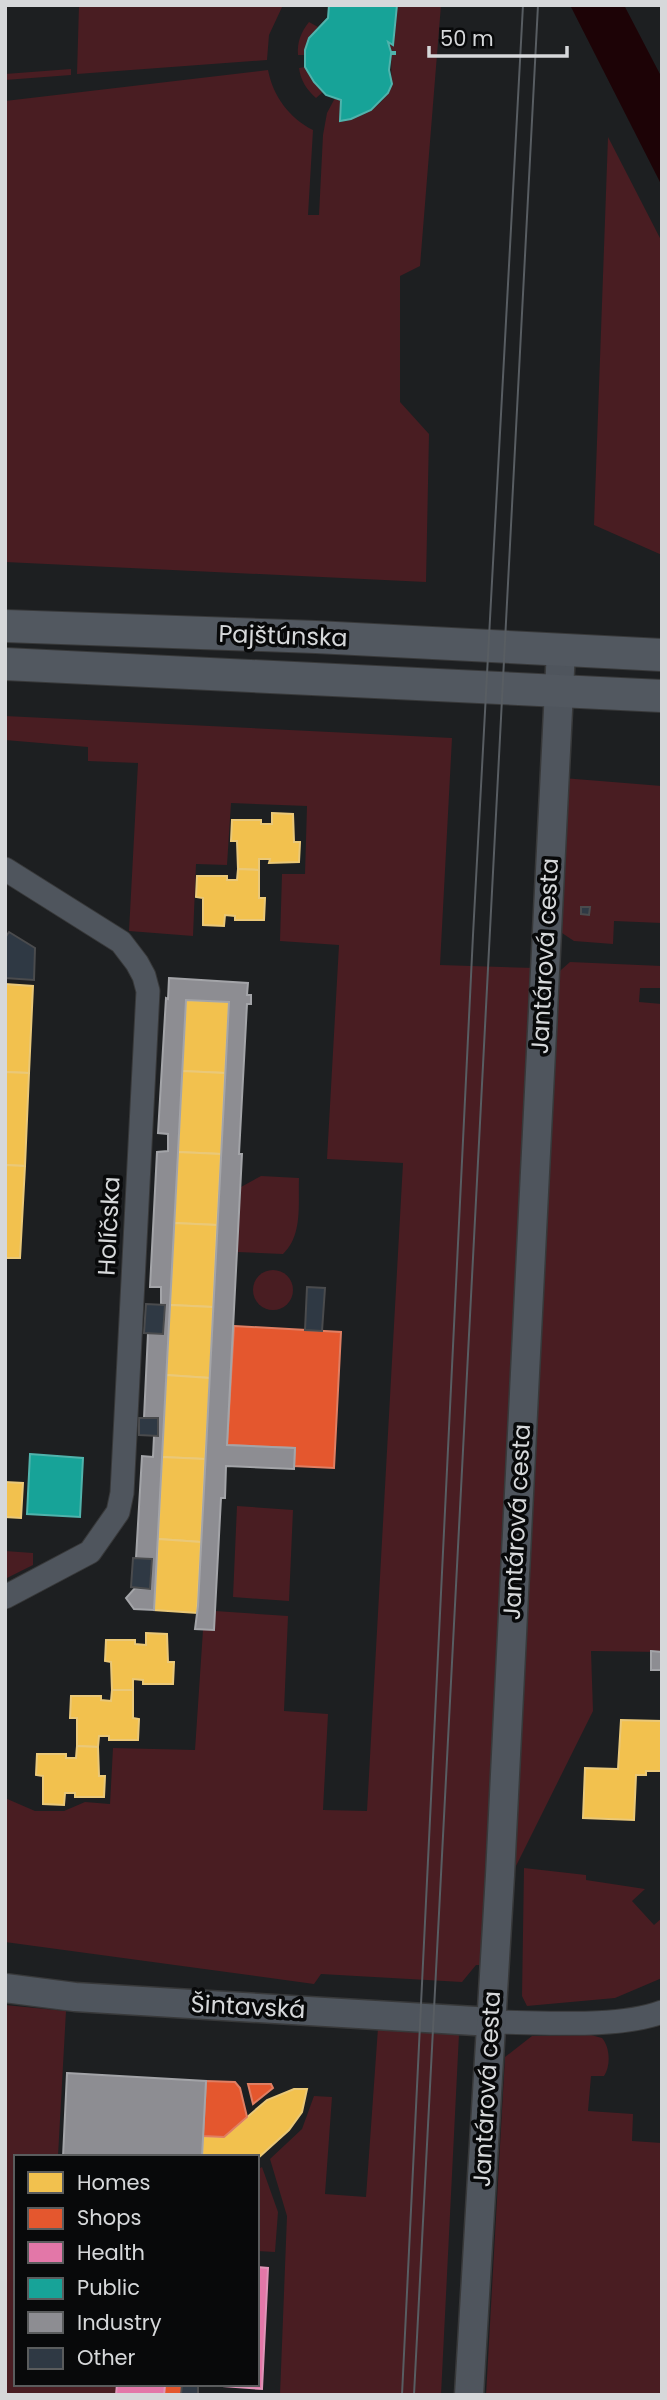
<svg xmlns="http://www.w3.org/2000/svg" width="667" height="2400" font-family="Poppins,sans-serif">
<rect width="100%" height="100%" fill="#1d1f21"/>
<g fill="#491d22">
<path d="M79 5H283L269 35 267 60 77 74Z"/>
<path d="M397 5H441L420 266 400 276V402L429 434 426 582 5 562V101L268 70C273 96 289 118 313 130L308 215H319L323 135 327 113 335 98 341 100 340 121C357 118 380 109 388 92 393 80 391 67 391 54L395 52H391L388 42 393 44Z"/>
<path d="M309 22 318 27 309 39 305 55H298C297 42 301 32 309 22Z"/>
<path d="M305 67 323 92 316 98C306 89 301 81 299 68Z"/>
<path d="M71 69V75L5 80V74Z"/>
<path d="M608 137 662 242V555L594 525Z"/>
<path d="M5 716 452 738 440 965 535 968 485 1965H476L462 1982 321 1974 314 1984 5 1942V1798L35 1811H64L85 1802 110 1804 113 1748 195 1750 203 1630H214L215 1611 288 1616 284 1711 328 1714 323 1810 367 1811 403 1163 327 1159 339 945 280 941 282 874H305L307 806 231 803 227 865 196 864 193 936 129 931 138 763 88 761V747L5 740Z"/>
<path d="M563 778 662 786V923L614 921 613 944 574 941 559 931Z"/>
<path d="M570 962 662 966V988H640L639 1002 662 1004V1652L591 1651 593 1711 515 1868 510 1813 552 978Z"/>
<path d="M261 1176 299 1178C298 1204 303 1235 283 1254L237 1252 241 1187Z"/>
<circle cx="273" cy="1290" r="20"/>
<path d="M237 1506 293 1510 289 1601 233 1597Z"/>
<path d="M5 1551 33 1553V1565L5 1579Z"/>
<path d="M524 1868 586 1875V1880L645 1889 632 1901 654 1925 662 1918V1978L615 1998 527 2006 522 1996Z"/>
<path d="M5 2005 66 2011 58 2156 63 2157H16V2384H117L116 2395H5Z"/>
<path d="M378 2028 459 2034 441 2395H280L287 2216 270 2159 302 2129 314 2096 332 2097 325 2194 366 2197Z"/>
<path d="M532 2036 591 2035 602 2038C610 2047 611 2066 604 2076H591L588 2111 633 2114 632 2141 662 2143V2395H486L505 2057Z"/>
<path d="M262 2167 278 2212 275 2252 257 2251V2170Z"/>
</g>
<path fill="#1d0306" d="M570 5H624L662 78V186Z"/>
<g fill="#f2c14e" stroke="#eac878" stroke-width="2">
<path d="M272 813 293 814 294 842H300L299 862 269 863 270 859H259V870L238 869 237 841H231L232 820H261V824H272Z"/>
<path d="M238 869 259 870V898H265L264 920H235V916L225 915 224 926 203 925V898L196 897 197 876H227V880H237Z"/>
<path d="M5 984 33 986 29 1073 5 1072Z"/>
<path d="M186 1000 229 1002 225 1073 182 1071Z"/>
<path d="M182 1071 225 1073 221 1154 178 1152Z"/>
<path d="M5 1072 29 1073 25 1166 5 1165Z"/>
<path d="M178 1152 221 1154 217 1225 174 1223Z"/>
<path d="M5 1165 25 1166 20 1258H5Z"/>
<path d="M174 1223 217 1225 213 1307 170 1305Z"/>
<path d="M170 1305 213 1307 210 1378 166 1375Z"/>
<path d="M166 1375 210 1378 205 1459 162 1457Z"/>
<path d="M162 1457 205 1459 201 1542 158 1539Z"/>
<path d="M5 1482 23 1483 21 1518 5 1517Z"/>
<path d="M158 1539 201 1542 197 1613 154 1610Z"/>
<path d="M146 1633 167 1634 168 1662H174L173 1684H143V1680L133 1679V1690H112L111 1662 105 1661 106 1640H135V1644L146 1645Z"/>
<path d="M112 1690H133V1718L139 1719 138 1740H109V1736H99L98 1747 77 1746V1718H70L71 1696H101V1700L111 1701Z"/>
<path d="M621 1720 662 1721V1771H646V1775H636L634 1820 583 1818 585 1768 618 1769Z"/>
<path d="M77 1746 98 1747 99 1776H105L104 1797H75V1793H65L64 1805 43 1804V1776L36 1775 37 1754H66V1758H76Z"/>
<path d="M294 2089H307L302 2112 289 2130 257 2159V2157H202L203 2136 224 2137 267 2100Z"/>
</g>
<g fill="#e4572e" stroke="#e07e62" stroke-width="2">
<path d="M234 1326 341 1332 334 1468 294 1466 295 1448 227 1445Z"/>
<path d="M206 2081 235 2082 240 2088 247 2117 224 2137 203 2136Z"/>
<path d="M248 2084H271L273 2088 253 2104Z"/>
<path d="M165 2384H182L181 2395H164Z"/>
</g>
<g fill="#e377a8" stroke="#df94b7" stroke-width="2">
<path d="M257 2267 268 2268 262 2389 195 2384H257Z"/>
<path d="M117 2384H165L164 2395H116Z"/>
</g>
<g fill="#17a398" stroke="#50b3ac" stroke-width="2">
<path d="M329 5H397L393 45 388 42 391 52H395V54H391L389 70 392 84 388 93 371 110 351 119 340 121 341 100 326 95 314 82 305 67V50L309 38 328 18Z"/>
<path d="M30 1454 83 1458 80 1517 27 1514Z"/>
</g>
<g fill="#8d8d92" stroke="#a3a4a8" stroke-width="2">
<path d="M169 978 248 983 247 995H251V1004H247L239 1154H242L227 1445 295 1448 294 1469 226 1466 225 1498H221L214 1630 195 1629 198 1606 229 1002 186 1000 154 1610 134 1609 126 1598 135 1588 150 1589 152 1559 136 1558 142 1456 153 1457 154 1436H158V1418H144L148 1333 163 1334 165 1305 161 1304V1287H150L157 1152 168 1151V1134L158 1133 166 998 168 999Z"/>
<path d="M651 1651 662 1652V1670H651Z"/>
<path d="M67 2073 206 2081 202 2157H63Z"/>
</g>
<g fill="#2f3944" stroke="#4a4b4d" stroke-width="2">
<path d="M581 907H590L589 915 581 914Z"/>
<path d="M9 932 35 948 34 980 5 978V938Z"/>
<path d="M307 1287 325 1288 322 1331 305 1330Z"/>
<path d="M146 1304 165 1305 163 1334 144 1333Z"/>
<path d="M139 1418H158V1436L139 1435Z"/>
<path d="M133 1558 152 1559 150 1589 131 1587Z"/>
<path d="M182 2384H198V2395H181Z"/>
</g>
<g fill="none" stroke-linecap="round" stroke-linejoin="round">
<defs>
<g id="minor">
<path d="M5 869 121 942 137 963 144 976 148 991 122 1493 118 1512 90 1552 5 1597"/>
<path d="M492 2022C541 2022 616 2029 662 2012"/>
</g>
<g id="tertiary">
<path d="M5 1988 75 1997 492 2022"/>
<path d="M469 2395 500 1875 561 650"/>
</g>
<g id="secondary">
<path d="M5 626 316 637 662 655"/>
<path d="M5 664 662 696"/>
</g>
</defs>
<use href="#minor" stroke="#38393a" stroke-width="25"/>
<use href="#tertiary" stroke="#38393a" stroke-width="31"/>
<use href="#secondary" stroke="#38393a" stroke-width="34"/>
<use href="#minor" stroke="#4f555d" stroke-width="23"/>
<use href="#tertiary" stroke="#4f555d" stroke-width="28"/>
<use href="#secondary" stroke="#525860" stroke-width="32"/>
<g stroke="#585d62" stroke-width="2">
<path d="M402 2395 473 935 523 5"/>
<path d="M414 2395 538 5"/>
</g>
</g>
<g text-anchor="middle" stroke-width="7" stroke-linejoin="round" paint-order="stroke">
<g font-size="24" fill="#d6d8da" stroke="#08090a">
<text transform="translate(283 636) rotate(2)" y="8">Pajštúnska</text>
<text transform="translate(545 956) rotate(-87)" y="8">Jantárová cesta</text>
<text transform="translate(109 1226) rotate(-87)" y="8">Holíčska</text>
<text transform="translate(517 1522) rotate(-87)" y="8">Jantárová cesta</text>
<text transform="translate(248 2007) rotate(3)" y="8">Šintavská</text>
<text transform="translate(487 2089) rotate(-87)" y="8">Jantárová cesta</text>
</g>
</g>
<rect width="667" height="2400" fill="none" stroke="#d6d8da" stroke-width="14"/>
<rect x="14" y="2155" width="245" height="231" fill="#08090a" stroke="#5a5c5d" stroke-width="2"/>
<rect x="28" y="2172" width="35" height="21" fill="#f2c14e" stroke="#5a5c5d" stroke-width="2"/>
<text x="77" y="2190" font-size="21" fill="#d6d8da">Homes</text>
<rect x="28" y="2208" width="35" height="21" fill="#e4572e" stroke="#5a5c5d" stroke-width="2"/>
<text x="77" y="2225" font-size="21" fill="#d6d8da">Shops</text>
<rect x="28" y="2242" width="35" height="21" fill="#e377a8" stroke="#5a5c5d" stroke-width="2"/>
<text x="77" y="2260" font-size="21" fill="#d6d8da">Health</text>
<rect x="28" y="2278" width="35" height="21" fill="#17a398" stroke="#5a5c5d" stroke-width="2"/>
<text x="77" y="2295" font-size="21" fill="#d6d8da">Public</text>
<rect x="28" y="2312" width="35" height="21" fill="#8d8d92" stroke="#5a5c5d" stroke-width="2"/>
<text x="77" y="2330" font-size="21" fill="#d6d8da">Industry</text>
<rect x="28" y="2348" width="35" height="21" fill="#2f3944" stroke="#5a5c5d" stroke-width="2"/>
<text x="77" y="2365" font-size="21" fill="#d6d8da">Other</text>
<path d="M429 46v10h138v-10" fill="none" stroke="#d6d8da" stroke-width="3.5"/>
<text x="440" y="46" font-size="21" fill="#d6d8da" stroke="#08090a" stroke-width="5" paint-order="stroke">50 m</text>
</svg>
